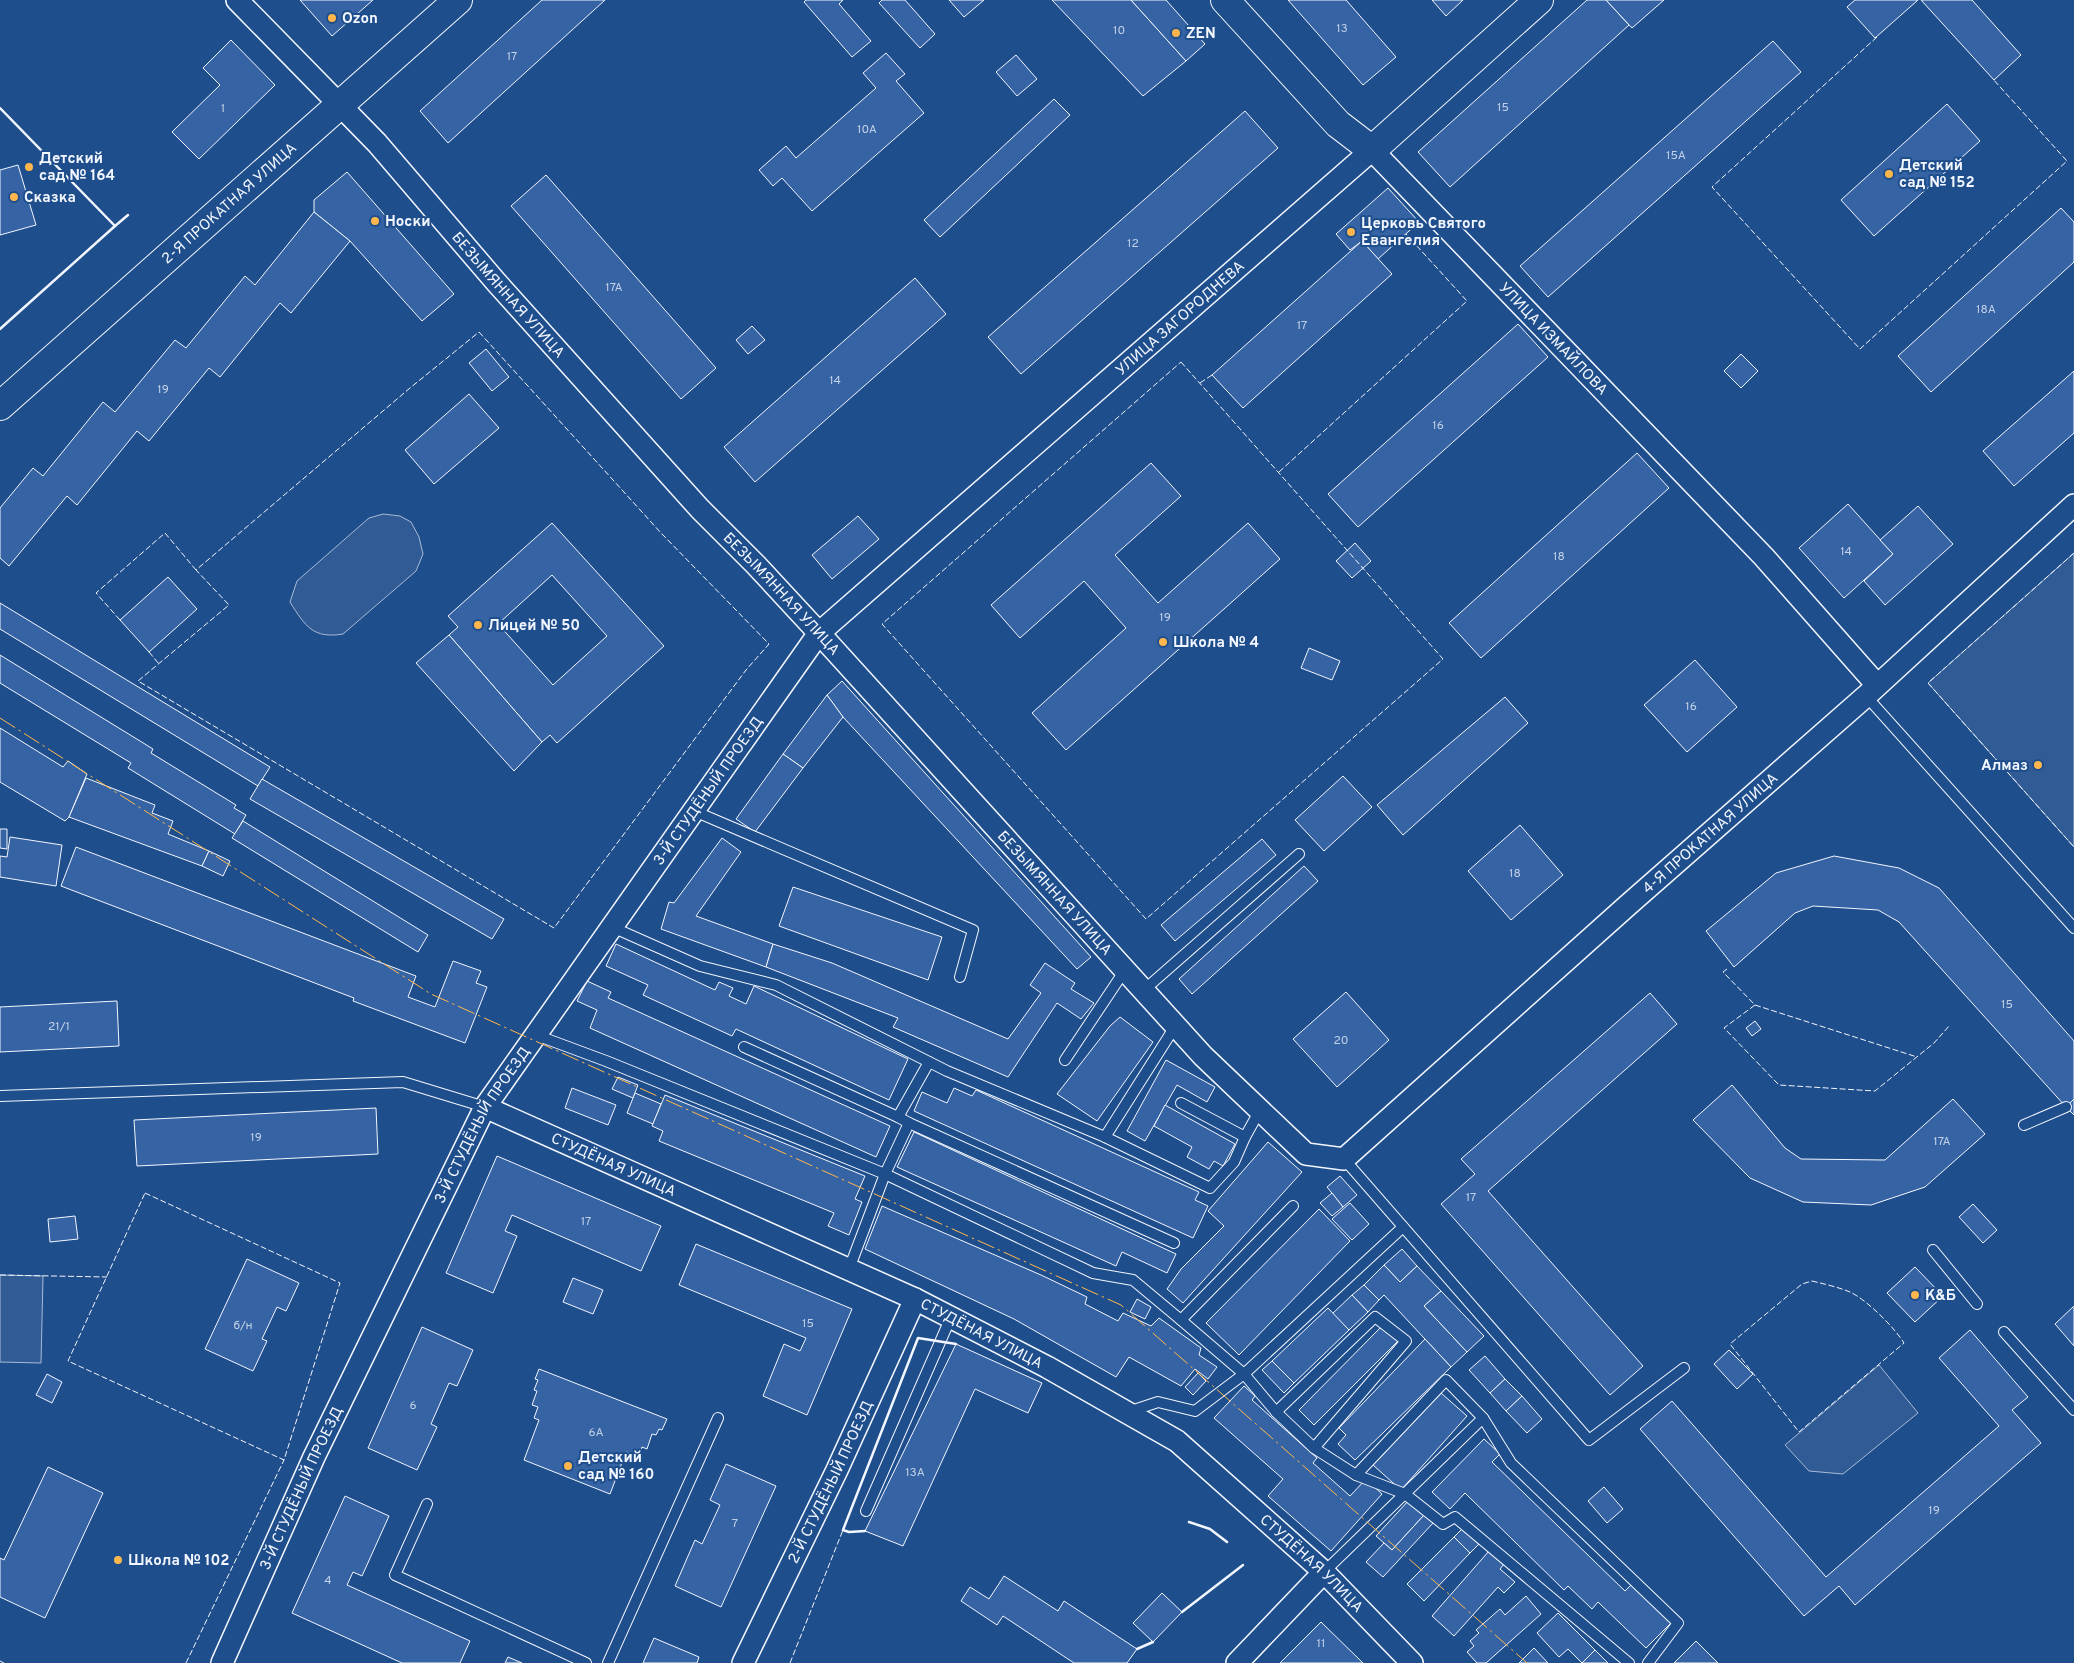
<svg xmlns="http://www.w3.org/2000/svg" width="2074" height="1663" font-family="Overpass,sans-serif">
<rect width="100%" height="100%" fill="#1f4e8c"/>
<g fill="#305b95" stroke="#a8bbd7">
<path d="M383 514 400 516 411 522 419 537 423 554 416 571 343 634C313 639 305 626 290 602L297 581 369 518Z"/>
<path d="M2074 553V847L1928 683Z"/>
<path d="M0 1275 43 1276 41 1363 0 1362Z"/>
<path d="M1879 1365 1918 1413 1843 1474 1809 1471 1785 1445Z"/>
</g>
<g fill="#3563a3" stroke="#f2f6ff" fill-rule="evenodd">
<path d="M300 0H373L332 36Z"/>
<path d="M542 0H605L448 143 420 111Z"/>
<path d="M806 0H843L839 4 871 41 852 57 804 2Z"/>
<path d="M882 0H905L935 34 920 48 879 3Z"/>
<path d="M949 0H984L964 17Z"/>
<path d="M1052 0H1131L1186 61 1143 96Z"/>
<path d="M1131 0H1166L1205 44 1186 61Z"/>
<path d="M1288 0H1346L1396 57 1363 85Z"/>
<path d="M1432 0H1463L1446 16Z"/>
<path d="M1587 0H1606L1629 25 1450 187 1418 152Z"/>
<path d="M1606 0H1664L1632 28Z"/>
<path d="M1855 0H1918L1875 38 1847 7Z"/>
<path d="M1921 0H1972L2021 55 1994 80Z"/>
<path d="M231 40 275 85 199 159 172 132 220 85 203 68Z"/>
<path d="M1773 41 1801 72 1548 297 1520 266Z"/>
<path d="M886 53 905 74 896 81 924 113 812 211 782 178 773 186 759 170 786 146 796 158 876 88 863 73Z"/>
<path d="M1016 55 1037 79 1017 96 996 72Z"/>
<path d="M1054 99 1070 115 940 237 924 220Z"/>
<path d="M1947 104 1980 141 1874 236 1841 200Z"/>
<path d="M1245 111 1278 148 1021 374 988 337Z"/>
<path d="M18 165 36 225 0 235V170Z"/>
<path d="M347 172 454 294 422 321 350 241 314 212V200Z"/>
<path d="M546 175 716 368 681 399 511 206Z"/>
<path d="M1388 188 1419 222 1378 259 1362 241 1350 250 1336 234Z"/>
<path d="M2061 208 2074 222V262L1931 392 1898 356Z"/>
<path d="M314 212 350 241 291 313 280 303 220 377 209 368 149 441 137 431 77 505 67 496 9 566 0 558V508L33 468 43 476 103 402 115 412 175 340 186 348 245 276 255 285Z"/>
<path d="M1362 241 1392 274 1243 408 1212 375Z"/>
<path d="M915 278 946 314 755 482 724 447Z"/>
<path d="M1518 324 1548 357 1358 527 1328 494Z"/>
<path d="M752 326 765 340 748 354 736 340Z"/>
<path d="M486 349 509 377 492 391 469 363Z"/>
<path d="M1741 354 1758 371 1741 388 1724 371Z"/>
<path d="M2074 371V433L2014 486 1983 451Z"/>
<path d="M469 394 499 428 434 484 405 450Z"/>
<path d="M1637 453 1669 488 1481 658 1449 623Z"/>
<path d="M1151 463 1181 496 1115 555 1158 603 1248 523 1280 559 1066 750 1032 713 1126 628 1084 581 1020 638 991 605Z"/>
<path d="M1848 504 1893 554 1844 598 1799 548Z"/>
<path d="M1918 506 1953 544 1885 605 1864 581 1893 554 1880 540Z"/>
<path d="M858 516 879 539 832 579 812 555Z"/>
<path d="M552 523 664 646 557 743 550 735 542 742 449 635 458 627 448 616ZM552 575 607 636 553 685 498 624Z"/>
<path d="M1355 543 1371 561 1352 578 1336 561Z"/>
<path d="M168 577 197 609 149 652 120 620Z"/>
<path d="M0 603 270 767 258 786 0 629Z"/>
<path d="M449 635 542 742 514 771 416 663Z"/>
<path d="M1309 648 1340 661 1332 680 1301 668Z"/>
<path d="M0 655 153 749 151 753 236 805 234 808 246 815 235 834 128 768 131 763 0 683Z"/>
<path d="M1695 660 1737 707 1687 752 1644 705Z"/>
<path d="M842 681 1091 957 1077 969 843 717 827 695Z"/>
<path d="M827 695 843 717 803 768 783 754Z"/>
<path d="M1505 697 1528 723 1403 835 1377 805Z"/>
<path d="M0 728 63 767 68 761 87 774 69 817 65 821 0 782Z"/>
<path d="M783 754 803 768 755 832 736 819Z"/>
<path d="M1343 776 1372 807 1324 851 1295 820Z"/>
<path d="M86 778 155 805 152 813 173 821 168 834 209 851 202 866 69 817Z"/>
<path d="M262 779 504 919 492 939 250 799Z"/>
<path d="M243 821 428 935 418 952 232 838Z"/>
<path d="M1520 825 1563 875 1511 920 1468 871Z"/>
<path d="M0 829H7V849L0 848Z"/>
<path d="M10 837 62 845 56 886 0 877V856L7 857Z"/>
<path d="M722 838 741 852 696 916 773 944 766 967 661 929 669 902 674 903Z"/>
<path d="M1262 839 1276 855 1175 941 1161 925Z"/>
<path d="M76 847 416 976 408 997 435 1007 453 961 481 971 476 983 487 987 465 1043 353 1001 354 998 61 886Z"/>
<path d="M209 851 230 861 223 876 202 866Z"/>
<path d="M1834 856 1899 868 1939 888 2074 1041V1099L2066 1107 1899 922 1878 910 1813 906 1795 913 1734 967 1706 931 1776 873Z"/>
<path d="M1304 866 1318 881 1192 994 1179 979Z"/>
<path d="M793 887 942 937 928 980 779 926Z"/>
<path d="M616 944 715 990 719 982 733 988 729 996 746 1004 754 986 908 1059 889 1100 736 1029 732 1036 643 995 648 985 606 966Z"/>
<path d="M773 944 832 963 1008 1039 1041 993 1030 985 1045 963 1075 983 1071 989 1094 1003 1081 1019 1057 1003 1008 1077 893 1027 898 1018 766 967Z"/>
<path d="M587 981 611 992 608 998 890 1126 876 1157 590 1028 597 1010 577 1001Z"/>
<path d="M1346 992 1389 1040 1337 1087 1293 1039Z"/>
<path d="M1650 993 1677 1024 1488 1191 1643 1366 1610 1395 1441 1204 1475 1174 1461 1159Z"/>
<path d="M117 1001 119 1046 0 1052V1007Z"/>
<path d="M1120 1017 1153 1042 1097 1121 1057 1094 1110 1026Z"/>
<path d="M1755 1021 1761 1029 1752 1036 1746 1028Z"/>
<path d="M1166 1060 1215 1087 1207 1102 1177 1085 1145 1141 1127 1131Z"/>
<path d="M618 1077 638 1085 633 1098 612 1089Z"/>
<path d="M1732 1085 1785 1148 1801 1159 1885 1160 1953 1099 1985 1134 1925 1187 1871 1205 1803 1202 1750 1178 1693 1120Z"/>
<path d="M572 1088 616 1105 608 1125 565 1108Z"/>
<path d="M954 1088 972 1096 976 1090 1199 1192 1195 1200 1208 1206 1193 1238 914 1111 922 1092 947 1103Z"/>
<path d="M635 1093 661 1104 653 1124 627 1113Z"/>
<path d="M665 1095 865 1176 855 1199 862 1202 849 1235 828 1226 834 1213 659 1141 663 1131 652 1126Z"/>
<path d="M2074 1099V1115L2066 1107Z"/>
<path d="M1165 1105 1235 1144 1223 1166 1214 1161 1209 1169 1187 1157 1192 1147 1154 1126Z"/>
<path d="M376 1108 378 1154 137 1166 134 1120Z"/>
<path d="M914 1132 1176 1254 1167 1273 1122 1252 1116 1266 897 1167Z"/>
<path d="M1268 1142 1302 1172 1183 1303 1167 1289 1181 1269 1224 1226 1208 1211Z"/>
<path d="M497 1156 661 1226 641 1271 512 1215 505 1231 517 1236 493 1293 446 1273Z"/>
<path d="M1340 1176 1357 1195 1343 1207 1327 1187Z"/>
<path d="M1332 1193 1343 1207 1332 1216 1320 1203Z"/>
<path d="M1350 1203 1369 1224 1352 1240 1332 1219Z"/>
<path d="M1973 1204 1997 1230 1983 1243 1959 1217Z"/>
<path d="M882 1206 1041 1275 1087 1297 1085 1304 1118 1321 1123 1313 1151 1326 1159 1318 1201 1348 1199 1355 1217 1367 1208 1379 1195 1369 1181 1386 1129 1357 1116 1377 1014 1319 865 1249Z"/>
<path d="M1319 1209 1350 1241 1239 1355 1206 1323Z"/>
<path d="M75 1216 78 1239 50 1242 48 1219Z"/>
<path d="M696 1244 852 1309 807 1415 763 1396 784 1344 800 1351 806 1338 679 1285Z"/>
<path d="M1402 1249 1417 1266 1400 1282 1384 1265Z"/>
<path d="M247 1259 299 1283 286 1311 277 1307 262 1339 267 1341 253 1371 205 1349Z"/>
<path d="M1384 1265 1400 1282 1417 1266 1441 1291 1424 1306 1467 1352 1451 1367 1384 1295 1379 1300 1364 1285Z"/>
<path d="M1915 1267 1943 1296 1915 1322 1887 1293Z"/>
<path d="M573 1278 603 1290 593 1314 563 1302Z"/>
<path d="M1364 1285 1379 1300 1368 1312 1352 1295Z"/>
<path d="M1441 1291 1484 1336 1467 1352 1424 1306Z"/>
<path d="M1352 1295 1368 1312 1349 1330 1332 1314Z"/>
<path d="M1137 1299 1151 1307 1145 1319 1130 1312Z"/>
<path d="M2074 1306V1346L2055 1324Z"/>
<path d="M1328 1308 1349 1330 1294 1383 1272 1361Z"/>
<path d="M1383 1325 1398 1341 1314 1425 1299 1410Z"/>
<path d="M422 1327 473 1350 457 1386 449 1383 431 1424 437 1427 417 1470 368 1448Z"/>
<path d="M1970 1330 2028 1397 2012 1410 2041 1443 1855 1605 1839 1586 1804 1616 1640 1429 1672 1401 1826 1577 1999 1426 1939 1358Z"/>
<path d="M1425 1339 1451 1367 1355 1460 1338 1444 1346 1435 1339 1428Z"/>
<path d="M956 1344 1042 1383 1028 1413 975 1389 903 1546 865 1531Z"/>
<path d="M1729 1350 1753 1374 1737 1389 1714 1364Z"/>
<path d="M1485 1356 1505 1379 1490 1393 1469 1370Z"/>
<path d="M1272 1361 1294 1383 1284 1393 1262 1370Z"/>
<path d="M539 1369 667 1419 662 1430 659 1429 656 1435 652 1434 647 1449 642 1447 639 1457 626 1452 610 1494 524 1460 539 1420 534 1418 538 1407 532 1405 537 1391 534 1390 538 1380 535 1379Z"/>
<path d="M1198 1373 1206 1381 1193 1395 1185 1387Z"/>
<path d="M47 1374 62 1382 52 1403 36 1395Z"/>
<path d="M1505 1379 1522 1396 1506 1411 1490 1393Z"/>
<path d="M1244 1386 1255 1396 1252 1400 1317 1458 1313 1463 1350 1496 1366 1479 1382 1494 1331 1551 1268 1496 1283 1479 1214 1418Z"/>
<path d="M1441 1393 1467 1416 1401 1490 1373 1465Z"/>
<path d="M1522 1396 1542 1419 1527 1433 1506 1411Z"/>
<path d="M1484 1439 1500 1454 1492 1462 1625 1591 1631 1585 1671 1623 1646 1648 1598 1602 1592 1609 1568 1586 1564 1590 1465 1493 1450 1509 1432 1492Z"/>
<path d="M726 1464 776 1486 721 1607 675 1586 695 1540 702 1544 720 1505 710 1500Z"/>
<path d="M48 1467 103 1493 45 1618 0 1597V1558L4 1560Z"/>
<path d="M1604 1487 1623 1509 1607 1523 1588 1501Z"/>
<path d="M345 1496 389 1516 362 1576 353 1572 347 1585 470 1641 460 1663H402L292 1613Z"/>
<path d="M1409 1500 1425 1514 1392 1550 1376 1536Z"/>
<path d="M1425 1514 1434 1522 1383 1577 1366 1562 1384 1543 1392 1550Z"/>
<path d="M1464 1527 1480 1543 1470 1553 1454 1537Z"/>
<path d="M1454 1537 1470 1553 1424 1601 1407 1584Z"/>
<path d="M1489 1551 1504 1564 1500 1569 1515 1582 1504 1593 1498 1587 1454 1636 1432 1616Z"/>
<path d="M1004 1576 1058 1611 1064 1601 1137 1649 1127 1663H1074L1003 1616 997 1625 961 1601 970 1587 989 1599Z"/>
<path d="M1162 1593 1182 1612 1153 1642 1133 1623Z"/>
<path d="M1526 1596 1541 1614 1486 1663H1477L1467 1652 1474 1646 1470 1641 1479 1633 1476 1630 1500 1609 1505 1615Z"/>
<path d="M1558 1613 1595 1650 1582 1663 1568 1649 1559 1657 1537 1633Z"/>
<path d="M1321 1622 1363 1663H1280Z"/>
<path d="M654 1638 699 1657 697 1663H643Z"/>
<path d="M1696 1641 1718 1663H1674Z"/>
<path d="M1534 1648 1548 1663H1519Z"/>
<path d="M1595 1650 1608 1663H1582Z"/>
<path d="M508 1657 522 1663H505Z"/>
</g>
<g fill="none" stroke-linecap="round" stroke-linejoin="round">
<defs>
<g id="lane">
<path d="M1866 696 2074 928"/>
<path d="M694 811 973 930 960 977"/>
<path d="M612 927 700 966 776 985 947 1071 1105 1137"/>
<path d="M1144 990 1299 854"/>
<path d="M1176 1025 1105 1137 1210 1188 1234 1162 1245 1137"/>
<path d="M536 1035 606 1061 885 1174 849 1269"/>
<path d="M744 1047 898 1117"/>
<path d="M1065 1060 1125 970"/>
<path d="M929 1062 898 1117 909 1123 885 1174 1093 1273 1133 1280 1181 1320 1293 1206"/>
<path d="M0 1096 403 1082 485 1107"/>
<path d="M1181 1103 1245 1137 1260 1110"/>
<path d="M909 1123 1174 1243"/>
<path d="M2024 1125 2066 1107"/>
<path d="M1344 1159 1589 1440 1684 1368"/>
<path d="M1933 1250 1977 1304"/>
<path d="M1181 1320 1244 1374 1403 1227"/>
<path d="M2004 1332 2074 1410"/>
<path d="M1128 1412 1158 1402 1195 1411 1244 1374 1276 1412 1314 1448 1356 1475 1405 1494 1443 1524 1455 1517 1629 1663"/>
<path d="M1276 1412 1375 1317 1406 1341 1314 1448"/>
<path d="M1483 1418 1511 1463 1678 1623 1648 1663"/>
<path d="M427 1504 395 1575 586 1663"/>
<path d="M866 1511 951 1317"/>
<path d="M1324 1572 1483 1418 1446 1380 1356 1475"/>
<path d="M608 1663 718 1418"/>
</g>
<g id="street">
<path id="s1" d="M237 0 377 143 496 282 700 509 756 565 819 633 1203 1056 1306 1154 1344 1159 1628 905 1866 696 2074 505"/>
<path id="s2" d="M485 1107 915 1299 1047 1367 1177 1441 1324 1572 1412 1663"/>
<path id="s3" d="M222 1663 314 1457 485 1107 819 633 1372 150 1764 557 1877 685"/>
<path id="s4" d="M743 1663 837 1470 915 1299"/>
<path d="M1237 1663 1324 1572"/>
</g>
<g id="secondary">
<path d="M1225 0 1338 124 1372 150 1539 0"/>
<path id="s5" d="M0 406 458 0"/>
</g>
</defs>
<use href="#lane" stroke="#f2f6ff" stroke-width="12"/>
<use href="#street" stroke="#f2f6ff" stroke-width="24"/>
<use href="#secondary" stroke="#f2f6ff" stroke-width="30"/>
<use href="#lane" stroke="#1f4e8c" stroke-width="10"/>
<use href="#street" stroke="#1f4e8c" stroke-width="21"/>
<use href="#secondary" stroke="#1f4e8c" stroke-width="28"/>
<g stroke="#f2f6ff" stroke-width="1" stroke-dasharray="6 2.5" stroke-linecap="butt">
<path d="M1877 37 1712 187 1860 349 2067 161 1992 78"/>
<path d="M479 332 661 533 769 644 746 670 554 928 138 681 229 605 196 570 410 388Z"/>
<path d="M1181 362 1443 659 1146 919 882 624Z"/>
<path d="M1200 383 1212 375"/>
<path d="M1279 472 1467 301 1406 234"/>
<path d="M2074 553 1928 683 2074 847"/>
<path d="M120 620 96 593 165 533 196 570"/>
<path d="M149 652 159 664"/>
<path d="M1727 969 1723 972 1755 1005 1724 1028 1779 1085 1875 1091 1934 1043 1950 1025"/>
<path d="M1755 1005 1917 1057"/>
<path d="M145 1193 340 1283 284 1460 68 1361Z"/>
<path d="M0 1275 107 1277"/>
<path d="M1812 1281C1824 1284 1838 1287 1850 1292 1867 1300 1894 1327 1904 1343L1799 1432 1730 1344 1802 1284Z"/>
<path d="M0 1661 4 1663"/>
<path d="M186 1663 284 1460 282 1459"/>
<path d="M790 1663 843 1530"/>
</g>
<g stroke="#f2f6ff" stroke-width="2.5">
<path d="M0 108 115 226 0 329"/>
<path d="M115 226 128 215"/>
<path d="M1189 1522 1210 1529 1227 1542"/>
<path d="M865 1531 849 1532 843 1530 918 1338 956 1344"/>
<path d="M1182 1612 1243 1565"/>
<path d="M1137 1649 1153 1642"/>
</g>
<path stroke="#ffb74d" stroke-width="1" stroke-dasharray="18 4 2.5 4" stroke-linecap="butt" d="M0 718 431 994 1121 1305 1527 1663"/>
</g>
<g fill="#ffb74d" stroke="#1f4e8c" stroke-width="2">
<circle cx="332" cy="18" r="5"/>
<circle cx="1176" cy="33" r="5"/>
<circle cx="29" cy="167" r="5"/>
<circle cx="1889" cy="174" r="5"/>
<circle cx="14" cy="197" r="5"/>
<circle cx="375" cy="221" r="5"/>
<circle cx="1351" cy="232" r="5"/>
<circle cx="478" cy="625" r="5"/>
<circle cx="1163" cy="642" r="5"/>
<circle cx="2038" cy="765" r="5"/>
<circle cx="1915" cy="1295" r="5"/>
<circle cx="568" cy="1466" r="5"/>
<circle cx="118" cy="1560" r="5"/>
</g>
<g text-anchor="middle" stroke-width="4" stroke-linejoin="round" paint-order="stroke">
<g font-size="12" fill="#c3d1e8">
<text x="1342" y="32">13</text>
<text x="1119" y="34">10</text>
<text x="512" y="60">17</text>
<text x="1503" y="111">15</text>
<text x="223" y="112">1</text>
<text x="867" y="133">10А</text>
<text x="1676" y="159">15А</text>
<text x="1133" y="247">12</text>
<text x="614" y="291">17А</text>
<text x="1986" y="313">18А</text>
<text x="1302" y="329">17</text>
<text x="835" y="384">14</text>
<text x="163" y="393">19</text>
<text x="1438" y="429">16</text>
<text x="1846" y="555">14</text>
<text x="1559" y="560">18</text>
<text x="1165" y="621">19</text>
<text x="1691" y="710">16</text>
<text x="1515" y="877">18</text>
<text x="2007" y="1008">15</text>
<text x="59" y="1030">21/1</text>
<text x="1341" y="1044">20</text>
<text x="256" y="1141">19</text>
<text x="1942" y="1145">17А</text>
<text x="1471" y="1201">17</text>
<text x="586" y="1225">17</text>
<text x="808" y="1327">15</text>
<text x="243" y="1329">б/н</text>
<text x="413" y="1409">6</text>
<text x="596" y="1436">6А</text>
<text x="915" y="1476">13А</text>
<text x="1934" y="1514">19</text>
<text x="735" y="1527">7</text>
<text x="328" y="1584">4</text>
<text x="1321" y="1647">11</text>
</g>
<g font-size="15" font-weight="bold" fill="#f2f6ff" stroke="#1f4e8c" text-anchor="start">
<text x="342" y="23">Ozon</text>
<text x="1186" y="38">ZEN</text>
<text x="39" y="163">Детский<tspan x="39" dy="17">сад № 164</tspan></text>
<text x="1899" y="170">Детский<tspan x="1899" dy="17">сад № 152</tspan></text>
<text x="24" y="202">Сказка</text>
<text x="385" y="226">Носки</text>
<text x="1361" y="228">Церковь Святого<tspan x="1361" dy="17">Евангелия</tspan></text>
<text x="488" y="630">Лицей № 50</text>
<text x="1173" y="647">Школа № 4</text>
<text x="2028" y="770" text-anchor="end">Алмаз</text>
<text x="1925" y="1300">К&amp;Б</text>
<text x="578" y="1462">Детский<tspan x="578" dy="17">сад № 160</tspan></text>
<text x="128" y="1565">Школа № 102</text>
</g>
<g font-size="15" fill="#f2f6ff" stroke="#1f4e8c">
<text dy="5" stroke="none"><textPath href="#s5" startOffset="306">2-Я ПРОКАТНАЯ УЛИЦА</textPath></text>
<text dy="5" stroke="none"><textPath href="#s1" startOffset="401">БЕЗЫМЯННАЯ УЛИЦА</textPath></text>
<text dy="5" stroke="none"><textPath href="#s3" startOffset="1674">УЛИЦА ЗАГОРОДНЕВА</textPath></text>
<text dy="5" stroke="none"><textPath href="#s3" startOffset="2191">УЛИЦА ИЗМАЙЛОВА</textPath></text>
<text dy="5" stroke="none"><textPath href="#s1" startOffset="806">БЕЗЫМЯННАЯ УЛИЦА</textPath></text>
<text dy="5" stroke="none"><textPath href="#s3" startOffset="1002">3-Й СТУДЁНЫЙ ПРОЕЗД</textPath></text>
<text dy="5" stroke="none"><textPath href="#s1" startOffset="2102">4-Я ПРОКАТНАЯ УЛИЦА</textPath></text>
<text dy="5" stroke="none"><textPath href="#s1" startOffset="1211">БЕЗЫМЯННАЯ УЛИЦА</textPath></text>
<text dy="5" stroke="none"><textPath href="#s3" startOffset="598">3-Й СТУДЁНЫЙ ПРОЕЗД</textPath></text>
<text dy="5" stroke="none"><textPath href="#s2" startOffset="141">СТУДЁНАЯ УЛИЦА</textPath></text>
<text dy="5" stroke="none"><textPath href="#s2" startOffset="546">СТУДЁНАЯ УЛИЦА</textPath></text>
<text dy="5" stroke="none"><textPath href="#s4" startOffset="201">2-Й СТУДЁНЫЙ ПРОЕЗД</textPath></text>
<text dy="5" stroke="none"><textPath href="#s3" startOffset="192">3-Й СТУДЁНЫЙ ПРОЕЗД</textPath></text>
<text dy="5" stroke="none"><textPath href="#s2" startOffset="951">СТУДЁНАЯ УЛИЦА</textPath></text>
</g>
</g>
</svg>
